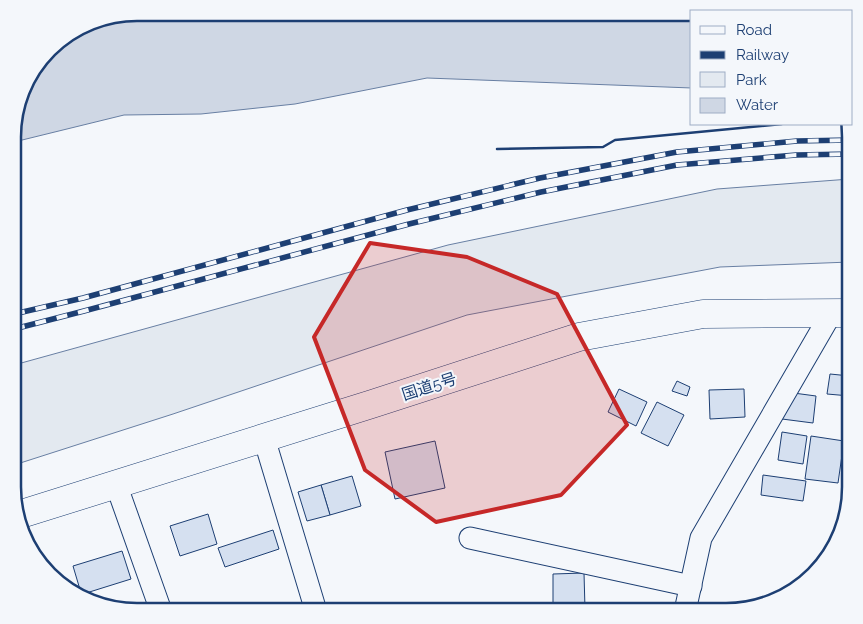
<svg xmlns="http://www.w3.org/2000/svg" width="863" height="624" font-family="Raleway,'Noto Sans JP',sans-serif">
<rect width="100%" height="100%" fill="#f4f7fb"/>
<path fill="#e3e9f0" stroke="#687fa3" d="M850 179V262L720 267 467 315 173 414 14 465V365L448 245 717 189Z"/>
<path fill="#cfd7e4" stroke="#687fa3" d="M138 13H692V88L427 78 295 104 201 114 124 115 14 142V121L29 75 55 43 97 19Z"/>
<g fill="#d5e0f0" stroke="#1d3f73">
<path d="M830 374 850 376V396L827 394Z"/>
<path d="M677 381 690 387 687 396 672 391Z"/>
<path d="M619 389 647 402 636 426 608 412Z"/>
<path d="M744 389 745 417 710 419 709 390Z"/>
<path d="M786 392 816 396 813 423 782 419Z"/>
<path d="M657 402 684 415 668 446 641 433Z"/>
<path d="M844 405H850V437H843Z"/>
<path d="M782 432 807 436 803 464 778 460Z"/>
<path d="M811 436 844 441 838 483 805 479Z"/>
<path d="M435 441 445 488 395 499 385 452Z"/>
<path d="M763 475 806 481 803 501 761 495Z"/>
<path d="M352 476 361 506 330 515 321 485Z"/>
<path d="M321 485 330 515 307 521 298 492Z"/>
<path d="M208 514 217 544 180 556 170 526Z"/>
<path d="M273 530 279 549 225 567 218 548Z"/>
<path d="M122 551 131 579 83 594 81 593 73 566Z"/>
<path d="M584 573 585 609H553V574Z"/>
</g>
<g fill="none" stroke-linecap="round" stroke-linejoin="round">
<defs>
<g id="street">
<path d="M264 438 316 611"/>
<path d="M116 484 161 611"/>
<path d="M470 538 691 586"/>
<path d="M685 611 701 538 832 312"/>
</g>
<path id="highway" d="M18 515 372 404 579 337 703 314 850 313"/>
</defs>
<use href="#street" stroke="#1d3f73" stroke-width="23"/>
<use href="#highway" stroke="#1d3f73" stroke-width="29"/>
<use href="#street" stroke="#f4f7fb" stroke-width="21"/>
<use href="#highway" stroke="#f4f7fb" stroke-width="28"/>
<defs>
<g id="rail">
<path d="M14 314 83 298 407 210 540 178 677 152 797 141 850 140"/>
<path d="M14 329 84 311 409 224 541 192 677 165 796 155 850 154"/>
</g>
</defs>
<use href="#rail" stroke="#1d3f73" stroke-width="5.5"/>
<use href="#rail" stroke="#f4f7fb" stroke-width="4" stroke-dasharray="11" stroke-linecap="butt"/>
<path stroke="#1d3f73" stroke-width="2.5" d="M497 149 603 147 615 140 782 124"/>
</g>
<path fill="#c62828" fill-opacity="0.2" stroke="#c62828" stroke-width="4" stroke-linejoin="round" d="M370 243 467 257 557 294 627 425 561 495 436 522 365 470 314 337Z"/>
<g text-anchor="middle" stroke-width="4" stroke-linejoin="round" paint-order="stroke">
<g font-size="16" fill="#1d3f73" stroke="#f4f7fb">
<text transform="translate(429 386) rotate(-18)" y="6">国道5号</text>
</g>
</g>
<path d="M0 0H863V624H0ZM137 21H726A116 116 0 0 1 842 137V487A116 116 0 0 1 726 603H137A116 116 0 0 1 21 487V137A116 116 0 0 1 137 21Z" fill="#f4f7fb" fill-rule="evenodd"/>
<path fill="none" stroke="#1d3f73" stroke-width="2.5" d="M137 21H726A116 116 0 0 1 842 137V487A116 116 0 0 1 726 603H137A116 116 0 0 1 21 487V137A116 116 0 0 1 137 21Z"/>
<rect x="690" y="10" width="162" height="115" fill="#f4f7fb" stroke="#9eadc5"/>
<rect x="700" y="26" width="25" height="8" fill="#f4f7fb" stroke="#9eadc5"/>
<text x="736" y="35" font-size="15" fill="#1d3f73">Road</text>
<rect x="700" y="51" width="25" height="8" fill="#1d3f73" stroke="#9eadc5"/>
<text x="736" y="60" font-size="15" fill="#1d3f73">Railway</text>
<rect x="700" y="72" width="25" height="15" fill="#e3e9f0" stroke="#9eadc5"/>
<text x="736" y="85" font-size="15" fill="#1d3f73">Park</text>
<rect x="700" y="98" width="25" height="15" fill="#cfd7e4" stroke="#9eadc5"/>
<text x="736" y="110" font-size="15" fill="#1d3f73">Water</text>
</svg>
